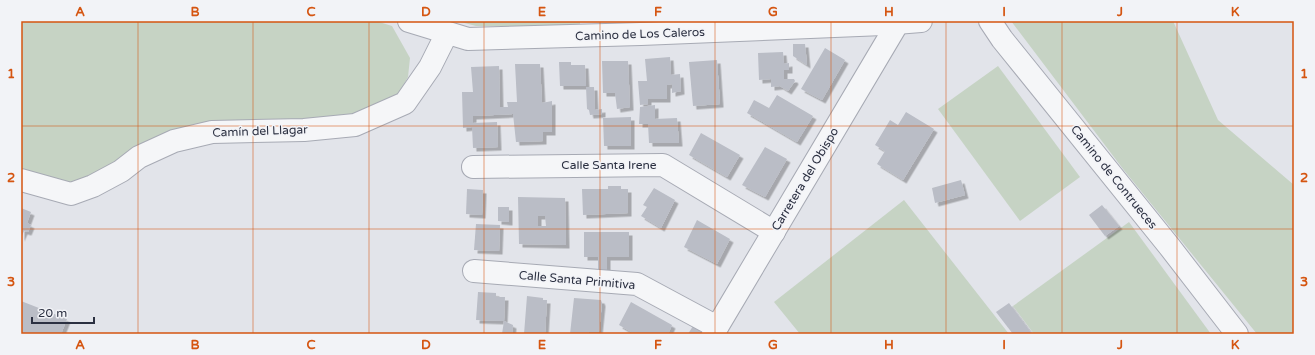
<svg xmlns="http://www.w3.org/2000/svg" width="1315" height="355" font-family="'Varela Round',sans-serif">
<defs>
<filter id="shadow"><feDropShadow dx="3.5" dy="3.5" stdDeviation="0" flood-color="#0004"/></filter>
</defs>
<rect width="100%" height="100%" fill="#e2e4ea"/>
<g fill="#c6d3c4">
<path d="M21 21H376L392 26 410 58 408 77 398 95 341 119 246 121 73 185 21 170Z"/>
<path d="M457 21H580V26H476Z"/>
<path d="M1011 21H1173L1218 120 1294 185V334H1257L1123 169Z"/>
<path d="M998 66 1080 177 1020 221 938 109Z"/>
<path d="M904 200 1009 334H800L774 302Z"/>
<path d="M1129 222 1211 334H1034L1013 306Z"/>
</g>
<g fill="#babdc6" fill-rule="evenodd" filter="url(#shadow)">
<path d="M793 44H805L807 65 793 56Z"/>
<path d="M825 48 845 60 822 100 801 89Z"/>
<path d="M783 52 784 64 789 63V70H784V79H794L795 81 788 91 780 86 771 87V79L759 80 758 53Z"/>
<path d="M670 57 671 75 680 74 681 91 672 93V84L667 85V99H648V104L640 105 638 81H647L645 59Z"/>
<path d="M717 60 720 104 693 106 689 62Z"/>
<path d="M602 61H628L630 107 617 109 615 93H603Z"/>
<path d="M559 62H571V65H585L586 86H560Z"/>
<path d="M515 64H540L542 103 552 101V132H543V141L516 142 513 114 473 116V123L497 122 498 147 473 148 472 127 463 128 462 92H473L471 67 499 66 500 107H508L507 102H517Z"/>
<path d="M586 87H594L595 110 602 109V114L590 115 589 110 587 109Z"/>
<path d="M777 95 813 116 797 142 747 113 754 100 769 108Z"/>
<path d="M655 105V119L677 118 679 143H649L648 124H639L640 107Z"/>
<path d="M906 112 934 129 903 180 877 164 885 151 875 145 890 120 898 125Z"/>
<path d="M631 117V146H604L603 118Z"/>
<path d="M701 133 740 155 727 177 689 155Z"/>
<path d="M765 147 787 159 765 197 742 185Z"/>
<path d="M961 180 965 195 935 203 932 188Z"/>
<path d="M608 186H621V189H628V213L583 215 582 189H608Z"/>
<path d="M654 188 675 200 661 228 641 216 647 207 643 205Z"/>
<path d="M467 189 483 190 482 215 466 214Z"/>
<path d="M518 197 565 198 566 245 519 244ZM538 216H545L546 226H538Z"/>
<path d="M1102 205 1119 226 1105 236 1089 215Z"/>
<path d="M498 207H509V222L498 221Z"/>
<path d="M21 208 31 212 27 223 31 225 28 232 24 231 21 238Z"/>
<path d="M697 220 730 239 717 264 684 247Z"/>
<path d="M476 224 500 225 499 251 474 250Z"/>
<path d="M584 232H629V257H607V271H598V257H584Z"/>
<path d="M478 292 496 293V297H505L504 321 476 320Z"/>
<path d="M527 296 543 298V300H547L545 334H524Z"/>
<path d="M574 298 601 300 602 303 599 332H589L588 334H570Z"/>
<path d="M21 301 67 319 61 334H21Z"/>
<path d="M631 302 672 325 668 334H635L619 325Z"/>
<path d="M1009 303 1032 334H1013L996 312Z"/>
<path d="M504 321 513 325 512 334H502Z"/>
<path d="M693 326 701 330 699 334H688Z"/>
</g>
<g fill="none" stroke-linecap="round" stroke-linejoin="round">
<defs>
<g id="minor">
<path d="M409 21 468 39 641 34 883 24 921 21"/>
<path d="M990 21 1002 39 1169 246 1237 334"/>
<path d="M473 167 663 165 774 232"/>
<path d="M21 180 71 194 93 186 121 171 139 157 174 141 212 132 304 130 355 125 405 103 430 67 447 33"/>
<path d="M474 271 637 284 717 327"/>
<path d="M713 334 899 21"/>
</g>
</defs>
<use href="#minor" stroke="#a7aab4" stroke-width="24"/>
<use href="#minor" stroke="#f5f6f8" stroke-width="22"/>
</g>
<path fill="none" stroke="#d55511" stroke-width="1" stroke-opacity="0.55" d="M138 21V334M253 21V334M369 21V334M484 21V334M600 21V334M715 21V334M831 21V334M946 21V334M1062 21V334M1177 21V334M21 126H1294M21 229H1294"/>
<g text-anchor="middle" stroke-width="3" stroke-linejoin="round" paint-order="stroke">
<g font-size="12" fill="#2b3041" stroke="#f2f3f7">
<text transform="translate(640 34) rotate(-2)" y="4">Camino de Los Caleros</text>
<text transform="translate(260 131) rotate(-2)" y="4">Camín del Llagar</text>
<text x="609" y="169">Calle Santa Irene</text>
<text transform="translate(1114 177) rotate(51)" y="4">Camino de Contrueces</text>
<text transform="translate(805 179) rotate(-59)" y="4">Carretera del Obispo</text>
<text transform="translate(577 280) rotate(5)" y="4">Calle Santa Primitiva</text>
</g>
</g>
<rect width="1315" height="355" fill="none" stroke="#f2f3f7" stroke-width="44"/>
<path d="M32 317v6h62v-6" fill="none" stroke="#2b3041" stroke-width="2"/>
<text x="38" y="317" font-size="12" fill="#2b3041" stroke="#f2f3f7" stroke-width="3" paint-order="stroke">20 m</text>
<rect x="22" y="22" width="1271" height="311" fill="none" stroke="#d55511" stroke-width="1.5"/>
<g font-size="13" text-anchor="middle" font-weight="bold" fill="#d55511">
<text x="80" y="16">A</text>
<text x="195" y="16">B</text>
<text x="311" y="16">C</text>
<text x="426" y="16">D</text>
<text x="542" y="16">E</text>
<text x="658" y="16">F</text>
<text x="773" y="16">G</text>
<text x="889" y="16">H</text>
<text x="1004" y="16">I</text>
<text x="1120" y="16">J</text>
<text x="1235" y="16">K</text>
<text x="11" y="78">1</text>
<text x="1304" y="78">1</text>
<text x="11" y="182">2</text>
<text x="1304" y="182">2</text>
<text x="11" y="286">3</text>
<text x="1304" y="286">3</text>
<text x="80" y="349">A</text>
<text x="195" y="349">B</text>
<text x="311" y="349">C</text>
<text x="426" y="349">D</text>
<text x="542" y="349">E</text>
<text x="658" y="349">F</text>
<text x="773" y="349">G</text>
<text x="889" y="349">H</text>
<text x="1004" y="349">I</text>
<text x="1120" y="349">J</text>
<text x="1235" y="349">K</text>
</g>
</svg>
